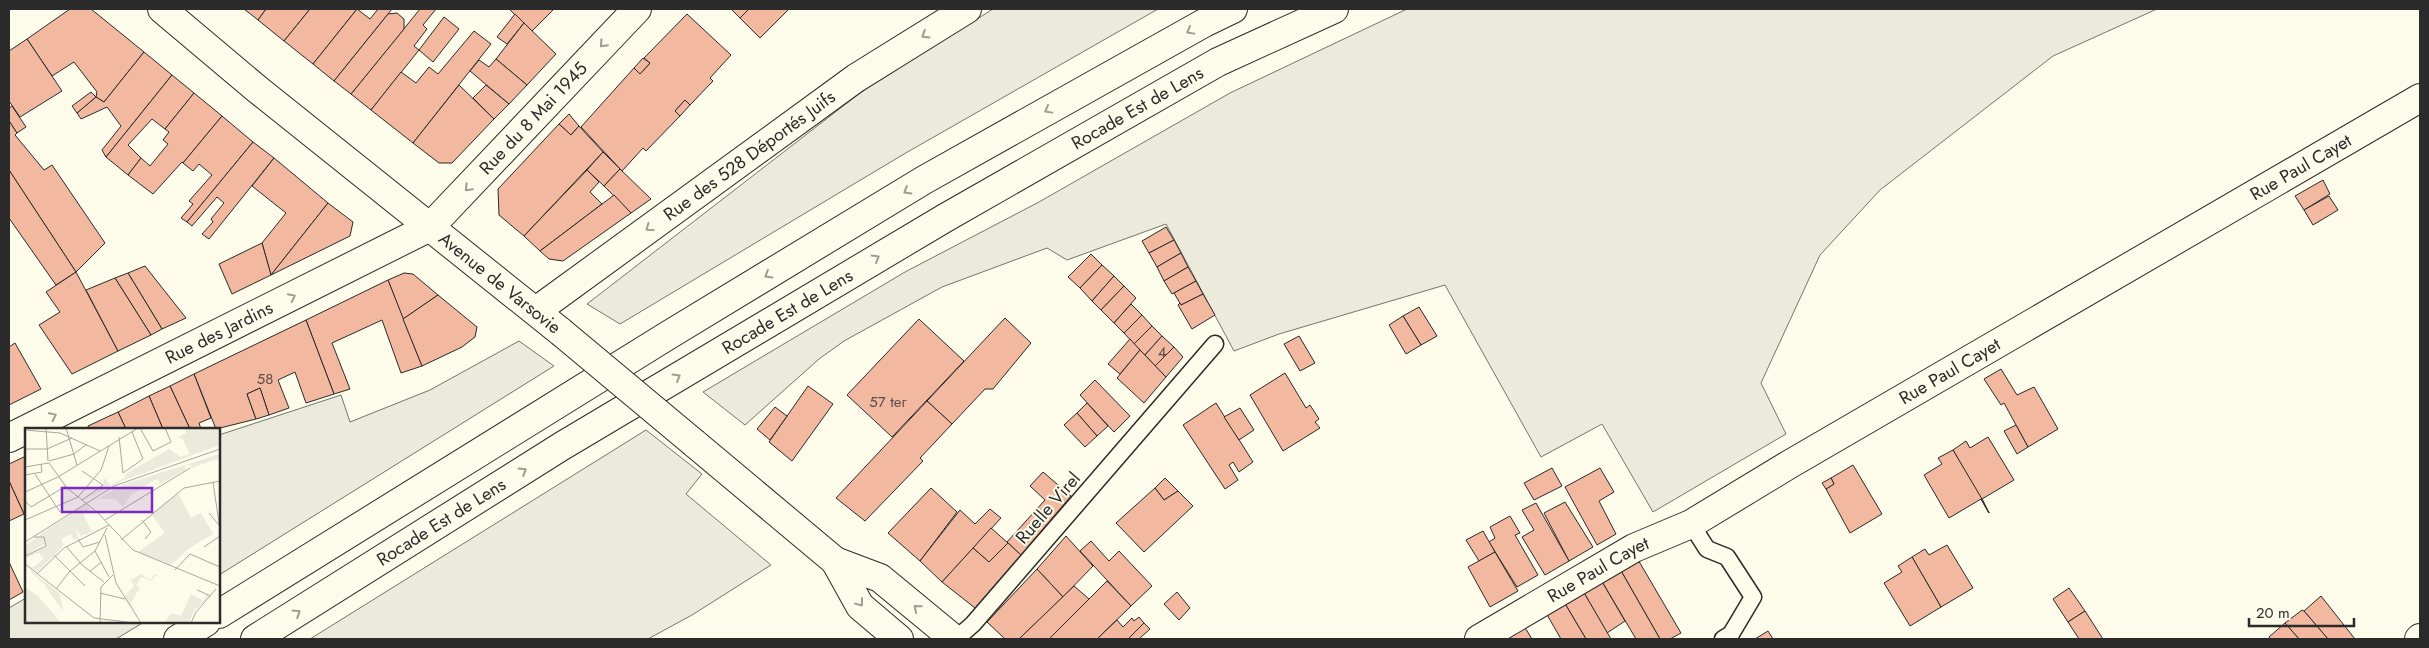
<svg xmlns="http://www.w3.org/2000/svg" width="2429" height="648" font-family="Jost,sans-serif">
<rect width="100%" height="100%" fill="#fdfbea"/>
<g fill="#ecebdb" stroke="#74746e">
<path d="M993 9H1158L904 154 620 324 587 304 860 93Z"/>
<path d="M1407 9H2157L2053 56 1880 190 1820 255 1761 383 1786 434 1653 512 1602 424 1541 457 1445 285 1279 334 1234 351 1166 224 1067 260 1047 248 942 287 844 341 819 359 745 425 703 392 905 272 1039 202 1230 93Z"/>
<path d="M519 341 554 366 219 575V435L341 395 350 422 430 390Z"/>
<path d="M646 430 702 474 686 494 771 565 692 615 648 639H310Z"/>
<path d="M26 598V622H144L116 639H9V608Z"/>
</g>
<g fill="#f2b8a0" stroke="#2b2b2b">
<path d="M70 9H91L144 52 104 102 96 97 97 92 74 62 52 76 27 39Z"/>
<path d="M244 9H266L258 20Z"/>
<path d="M266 9H310L284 41 258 20Z"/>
<path d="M310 9H357L313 64 284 41Z"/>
<path d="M357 9 370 19 378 9H392L334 81 313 64Z"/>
<path d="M420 9H436L423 25 427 29 414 46 419 50 371 110 351 94Z"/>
<path d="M509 9H554L532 31Z"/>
<path d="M731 9H749L740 18Z"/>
<path d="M749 9H789L760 38 740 18Z"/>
<path d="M397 13 404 19V29L351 94 334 81 388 14Z"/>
<path d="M515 14 524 23 507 44 497 37Z"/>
<path d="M687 14 731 55 710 78 713 81 690 105 685 100 675 111 680 116 646 151 643 148 622 171 581 127 634 68 640 74 650 63 644 58Z"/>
<path d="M444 17 459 29 433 62 419 50Z"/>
<path d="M524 23 556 54 527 85 496 59Z"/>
<path d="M474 31 491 44 413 143 371 110 401 72 416 83 429 67 438 74Z"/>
<path d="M27 39 62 91 20 117 9 101V51Z"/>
<path d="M144 52 172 75 106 157 102 150 121 126 107 107 81 119 77 113 96 97 104 102Z"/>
<path d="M643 58 650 63 640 74 634 68Z"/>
<path d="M496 59 527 85 509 104 470 71 479 60 489 67Z"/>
<path d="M172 75 194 93 165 129 152 119 128 145 141 158 128 175 106 157Z"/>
<path d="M459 85 494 119 452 163H439L413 143Z"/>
<path d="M486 85 509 104 494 119 473 98Z"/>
<path d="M91 92 96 97 77 113 72 106Z"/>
<path d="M194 93 222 116 183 163 182 162 153 194 128 175 141 158 150 166 168 144 163 140 169 132 165 129Z"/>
<path d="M685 100 690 105 680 116 675 111Z"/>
<path d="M12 106 26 127 17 133 9 121V108Z"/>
<path d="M569 114 579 126 571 135 559 124Z"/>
<path d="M222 116 253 142 187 222 181 218 193 204 189 201 212 175 199 164 193 171 183 163Z"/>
<path d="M9 121 17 133 15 135 44 170 52 165 105 243 76 272 9 170Z"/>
<path d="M559 124 571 135 579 126 603 152 524 236 499 215 498 189Z"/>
<path d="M253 142 274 158 209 239 202 234 213 222 211 219 224 203 217 197 192 226 187 222Z"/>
<path d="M603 152 620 169 604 186 587 170Z"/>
<path d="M274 158 328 203 271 275 262 243 286 213 252 186Z"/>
<path d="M620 169 651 199 631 213 604 186Z"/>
<path d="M9 170 76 272 56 285 9 218Z"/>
<path d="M587 170 599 182 590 192 602 204 540 251 524 236Z"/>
<path d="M2323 180 2330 194 2304 210 2295 196Z"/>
<path d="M614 195 631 213 563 261 549 259 540 251Z"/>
<path d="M2329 196 2338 210 2313 225 2304 210Z"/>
<path d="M328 203 353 222 350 236 271 275Z"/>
<path d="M1166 227 1174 240 1149 253 1142 241Z"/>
<path d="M1174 240 1181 253 1157 267 1149 253Z"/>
<path d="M262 243 271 275 232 294 219 264Z"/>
<path d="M1181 253 1188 267 1164 281 1157 267Z"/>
<path d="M1091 254 1102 265 1080 288 1068 277Z"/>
<path d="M1102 265 1114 276 1092 301 1080 288Z"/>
<path d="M145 266 186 318 162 329 128 273Z"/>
<path d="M1188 267 1196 281 1172 294 1164 281Z"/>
<path d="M76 272 118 351 72 374 39 325 60 312 46 292Z"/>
<path d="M128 273 162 329 151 335 115 278Z"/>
<path d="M404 273 413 274 438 295 403 319 388 280Z"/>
<path d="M1114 276 1124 286 1101 310 1092 301Z"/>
<path d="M115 278 151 335 118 351 86 290Z"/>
<path d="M388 280 422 366 401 373 382 320 332 343 350 389 334 394 306 320Z"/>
<path d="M1196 281 1203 294 1181 305 1174 293Z"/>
<path d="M1124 286 1136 298 1114 323 1101 310Z"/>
<path d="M1203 294 1215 315 1192 329 1178 305 1180 303 1181 305Z"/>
<path d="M438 295 477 327 475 337 462 347 422 366 403 319Z"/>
<path d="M1131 304 1142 315 1124 333 1114 323Z"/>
<path d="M1419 307 1437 336 1421 345 1403 316Z"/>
<path d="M1142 315 1152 326 1134 344 1124 333Z"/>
<path d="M1403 316 1421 345 1406 354 1389 325Z"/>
<path d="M1005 318 1031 343 993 389H985L952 424 927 401Z"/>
<path d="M919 319 964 361 892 437 847 395Z"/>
<path d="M306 320 334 394 306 403 295 372 278 380 289 408 269 415 260 388 247 394 256 419 216 429 194 374Z"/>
<path d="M1152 326 1162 336 1145 355 1134 344Z"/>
<path d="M1162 336 1174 347 1155 366 1145 355Z"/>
<path d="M1299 336 1315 363 1300 371 1284 344Z"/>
<path d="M1130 339 1140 350 1120 374 1108 364Z"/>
<path d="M15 343 41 389 9 405V347Z"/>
<path d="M1174 347 1183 357 1166 377 1155 366Z"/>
<path d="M1140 350 1166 377 1144 403 1117 378Z"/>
<path d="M2001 369 2017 395 2034 387 2058 429 2028 447 2004 403 2001 405 1984 379Z"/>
<path d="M1285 373 1306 408 1310 405 1319 419 1315 422 1320 428 1283 451 1250 395Z"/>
<path d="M194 374 211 418 199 423 201 429H190L170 386Z"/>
<path d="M1095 380 1130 416 1114 432 1080 395Z"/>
<path d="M170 386 190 429H163L149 396Z"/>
<path d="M808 386 833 404 792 461 769 442Z"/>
<path d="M260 388 269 415 256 419 247 394Z"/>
<path d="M149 396 163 429H126L118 412Z"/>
<path d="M927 401 952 424 920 458 923 461 865 521 836 498Z"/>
<path d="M1087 403 1108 426 1097 436 1077 413Z"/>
<path d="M1216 403 1253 462 1239 472 1233 462 1229 465 1238 480 1225 489 1183 425Z"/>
<path d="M775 407 787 416 770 440 757 429Z"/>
<path d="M1240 408 1254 430 1239 440 1224 417Z"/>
<path d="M118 412 126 429H89L88 426Z"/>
<path d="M1077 413 1097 436 1085 447 1064 425Z"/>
<path d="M2016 425 2028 447 2017 454 2004 431Z"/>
<path d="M1988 437 2014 480 1982 499 1989 513 1953 450 1966 441 1970 448Z"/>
<path d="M1953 450 1982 499 1989 513 1981 499 1949 518 1924 475 1942 464 1938 458Z"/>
<path d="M26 456V513L24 514 9 481V464Z"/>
<path d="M1853 465 1882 514 1850 533 1826 489 1834 484 1831 478Z"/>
<path d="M1552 468 1562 486 1534 500 1524 483Z"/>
<path d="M1600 468 1614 492 1599 501 1616 534 1597 545 1565 487Z"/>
<path d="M1043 472 1071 496 1021 555 1007 542 1045 500 1030 486Z"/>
<path d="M1165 478 1178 491 1164 500 1155 488Z"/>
<path d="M1831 478 1834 484 1826 489 1822 483Z"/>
<path d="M9 481 24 514 9 521Z"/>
<path d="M931 488 957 512 920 561 888 533Z"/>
<path d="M1155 488 1164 500 1178 491 1193 506 1144 552 1116 523Z"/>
<path d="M1565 502 1593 547 1569 561 1544 513Z"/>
<path d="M1536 503 1569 561 1545 575 1522 537 1534 530 1522 510Z"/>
<path d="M990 509 1001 518 942 582 920 561 960 510 975 524Z"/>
<path d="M1510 516 1520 533 1515 535 1538 575 1517 587 1489 542 1495 538 1490 527Z"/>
<path d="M991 528 1008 543 989 562 973 548Z"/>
<path d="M1483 531 1495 552 1479 561 1466 540Z"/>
<path d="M1066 536 1093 566 1063 597 1037 569Z"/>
<path d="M1091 541 1109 561 1119 551 1152 586 1131 606 1080 551Z"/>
<path d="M1008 543 1021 555 975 608 942 582 973 548 989 562Z"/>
<path d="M1947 545 1973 588 1941 607 1912 557 1925 549 1929 555Z"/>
<path d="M1495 552 1518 591 1490 607 1468 567Z"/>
<path d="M1912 557 1941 607 1910 626 1884 583 1902 572 1898 566Z"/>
<path d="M1637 558 1681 633 1670 639H1660L1620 569Z"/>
<path d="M9 562 23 592 9 600Z"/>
<path d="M1037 569 1063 597 1019 639H1005L987 622Z"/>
<path d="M1620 569 1660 639H1636L1601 580Z"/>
<path d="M1601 580 1625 621 1607 633 1583 591Z"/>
<path d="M1107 581 1131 606 1097 639H1049Z"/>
<path d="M1074 586 1089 599 1049 639H1019Z"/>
<path d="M2069 588 2085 611 2068 622 2053 599Z"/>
<path d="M1583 591 1611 639H1586L1564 602Z"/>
<path d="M1177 592 1190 608 1179 620 1164 604Z"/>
<path d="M2321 596 2355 639H2328L2304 611Z"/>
<path d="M1564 602 1586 639H1561L1546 613Z"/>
<path d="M2302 610 2304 611 2328 639H2299L2285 623Z"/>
<path d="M2085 611 2103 639H2079L2068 622Z"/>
<path d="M1139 617 1144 623 1128 639H1097L1117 620 1123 627 1132 618 1134 621Z"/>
<path d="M1144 623 1150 629 1139 639H1128Z"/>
<path d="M2285 623 2299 639H2270L2269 637Z"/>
<path d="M1524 626 1532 639H1509L1508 636Z"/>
<path d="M1768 631 1773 639H1755Z"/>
</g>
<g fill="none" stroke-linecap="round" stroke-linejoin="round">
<defs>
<g id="service">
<path d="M1691 524 1707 549 1727 557 1753 597 1731 634 1723 639"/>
<path d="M956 639 973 624 1215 344"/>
</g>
<g id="minor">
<path id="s1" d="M536 311 856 78 967 9"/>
<path id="s2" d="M9 438 430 227"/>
<path id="s3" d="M1479 639 1634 548 1691 524 1790 464 2420 98"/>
</g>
<g id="tertiary">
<path id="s4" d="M430 227 637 9"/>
<path d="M2419 639 2420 638"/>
</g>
<g id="secondary">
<path id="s5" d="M162 9 257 89 561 332"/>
<path d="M694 443 835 561 880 578 954 639"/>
<path d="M835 561 860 606 899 639"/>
</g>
<g id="motorway">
<path d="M219 614 667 336 924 180 1204 23 1233 9"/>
<path d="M178 639 206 622"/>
<path id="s6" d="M255 639 562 446 945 218 1218 62 1334 9"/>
</g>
</defs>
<use href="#service" stroke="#2b2b2b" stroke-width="19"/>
<use href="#minor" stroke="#2b2b2b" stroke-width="30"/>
<use href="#tertiary" stroke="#2b2b2b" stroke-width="30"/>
<use href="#secondary" stroke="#2b2b2b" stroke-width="30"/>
<use href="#motorway" stroke="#2b2b2b" stroke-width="30"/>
<use href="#service" stroke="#fdfbea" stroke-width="16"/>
<use href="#minor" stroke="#fdfbea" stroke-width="28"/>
<use href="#tertiary" stroke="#fdfbea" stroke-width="28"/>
<use href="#secondary" stroke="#fdfbea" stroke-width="28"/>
<use href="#motorway" stroke="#fdfbea" stroke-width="28"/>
<defs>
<path id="secondary-bridge" d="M561 332 694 443"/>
</defs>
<use href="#secondary-bridge" stroke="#2b2b2b" stroke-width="30" stroke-linecap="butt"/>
<use href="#secondary-bridge" stroke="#fdfbea" stroke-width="28"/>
</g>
<defs><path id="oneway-chevron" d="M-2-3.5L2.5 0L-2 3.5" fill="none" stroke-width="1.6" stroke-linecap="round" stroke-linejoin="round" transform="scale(1.25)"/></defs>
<g stroke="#9e9d94">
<use href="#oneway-chevron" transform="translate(1190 31) rotate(151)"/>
<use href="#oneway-chevron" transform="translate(925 35) rotate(148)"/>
<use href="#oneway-chevron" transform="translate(603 44) rotate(133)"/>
<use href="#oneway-chevron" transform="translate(1048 110) rotate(151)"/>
<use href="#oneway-chevron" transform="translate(468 188) rotate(134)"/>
<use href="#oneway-chevron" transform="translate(907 191) rotate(149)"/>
<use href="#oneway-chevron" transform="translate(649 228) rotate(144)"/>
<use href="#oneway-chevron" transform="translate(876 258) rotate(-30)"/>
<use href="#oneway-chevron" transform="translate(768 275) rotate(149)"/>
<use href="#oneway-chevron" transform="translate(292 297) rotate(-26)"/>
<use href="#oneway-chevron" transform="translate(677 377) rotate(-31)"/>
<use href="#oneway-chevron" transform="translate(53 416) rotate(-26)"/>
<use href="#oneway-chevron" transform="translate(523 471) rotate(-32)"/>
<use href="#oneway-chevron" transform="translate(860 603) rotate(53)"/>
<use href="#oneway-chevron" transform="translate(917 608) rotate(-140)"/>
<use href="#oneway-chevron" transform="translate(297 613) rotate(-32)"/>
</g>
<g text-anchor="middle" stroke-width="4" stroke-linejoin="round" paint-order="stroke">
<g font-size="15" fill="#5d4e48">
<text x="1162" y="357">4</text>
<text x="265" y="384">58</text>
<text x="888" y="407">57 ter</text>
</g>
<g font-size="18" fill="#2b2b2b" stroke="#fdfbea">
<text dy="6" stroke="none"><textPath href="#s6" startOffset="1030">Rocade Est de Lens</textPath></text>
<text dy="6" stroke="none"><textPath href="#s4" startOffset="150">Rue du 8 Mai 1945</textPath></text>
<text dy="6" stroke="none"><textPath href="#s1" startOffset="264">Rue des 528 Déportés Juifs</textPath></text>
<text dy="6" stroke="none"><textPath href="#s3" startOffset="948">Rue Paul Cayet</textPath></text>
<text dy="6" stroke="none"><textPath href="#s5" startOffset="435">Avenue de Varsovie</textPath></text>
<text dy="6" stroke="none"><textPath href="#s6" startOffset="625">Rocade Est de Lens</textPath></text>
<text dy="6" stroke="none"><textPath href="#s2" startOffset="235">Rue des Jardins</textPath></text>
<text dy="6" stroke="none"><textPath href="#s3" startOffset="542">Rue Paul Cayet</textPath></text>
<text transform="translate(1048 508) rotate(-49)" y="6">Ruelle Virel</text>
<text dy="6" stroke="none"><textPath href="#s6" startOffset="220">Rocade Est de Lens</textPath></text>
<text dy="6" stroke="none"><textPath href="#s3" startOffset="138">Rue Paul Cayet</textPath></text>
</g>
</g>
<g transform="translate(25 428)">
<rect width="195" height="195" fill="#fdfbea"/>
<path d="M161 0H195V17L97 53 58 72 77 58 80 50 85 57 100 50 102 45 144 21 155 29 165 26 157 10H152L161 5ZM195 26V34L191 31 167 40 165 37H161L160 42 135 56 133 51 130 52 106 67 98 79 90 71H72L100 56ZM153 65 166 90 176 85 188 106 163 121 146 137 113 124 140 105 126 86ZM61 76 65 81 58 86 67 104 56 108 51 102 53 110 49 112 46 106 36 111 39 117 12 144 4 138 8 139 19 131 14 125 1 130 3 137 0 134V128L22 118 14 107ZM14 108 21 115 0 127V118ZM4 142 8 144 35 166 38 183 19 156ZM116 146 126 152 129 146 135 149 130 148 127 153 116 149 111 158 115 159 106 175 109 183 99 169 109 158 106 152ZM0 159 13 168 36 195H0ZM166 166 179 173 181 166 184 168 178 175 170 181 163 195H135L141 193 146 185 156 188Z" fill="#ecebdb"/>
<path fill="none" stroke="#a9a89e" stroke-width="1" d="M21 0 23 33M41 0 52 37M115 0 128 23 146 14 140 0M0 2 35 5 75 23M94 9 98 45 118 31 107 4M0 21H22L47 10M24 33 49 26 62 16M0 39 24 35 42 60 72 84 108 122 195 158M10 46 35 84M0 47 17 44 16 37M33 49 113 0M188 54 195 102M0 64 33 49M57 72 78 57 57 43M0 73 6 79 41 58M184 85 194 97M0 92 53 69 76 42 84 18M80 92 165 40M117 92 126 104 120 111M80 107 91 155 116 195M53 111 58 119 75 114M96 112 159 60 195 53M0 114 89 58 195 21M41 118 57 137 79 154M179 119 195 108M70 123 84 149M29 127 60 158M0 128 21 118 19 109H9M0 136 69 190 110 195M150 142 165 126 195 139M65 143 77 134M12 146 39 120 84 97M31 161 45 143 70 123 82 100M172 162 186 168M75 165 100 171M75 195 76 159 88 147M166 195 171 184 191 161"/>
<path fill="#7b2cbf" fill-opacity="0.15" stroke="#7b2cbf" stroke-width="2.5" d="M37 60H127V84H37Z"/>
<rect width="195" height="195" fill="none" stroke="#2b2b2b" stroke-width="2.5"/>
</g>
<rect width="2429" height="648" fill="none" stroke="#2b2b2b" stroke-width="20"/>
<path d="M2249 618v8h105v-8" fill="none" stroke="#2b2b2b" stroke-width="2.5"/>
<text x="2256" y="618" font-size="15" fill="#2b2b2b" stroke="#fdfbea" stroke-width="4" paint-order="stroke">20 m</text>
</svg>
